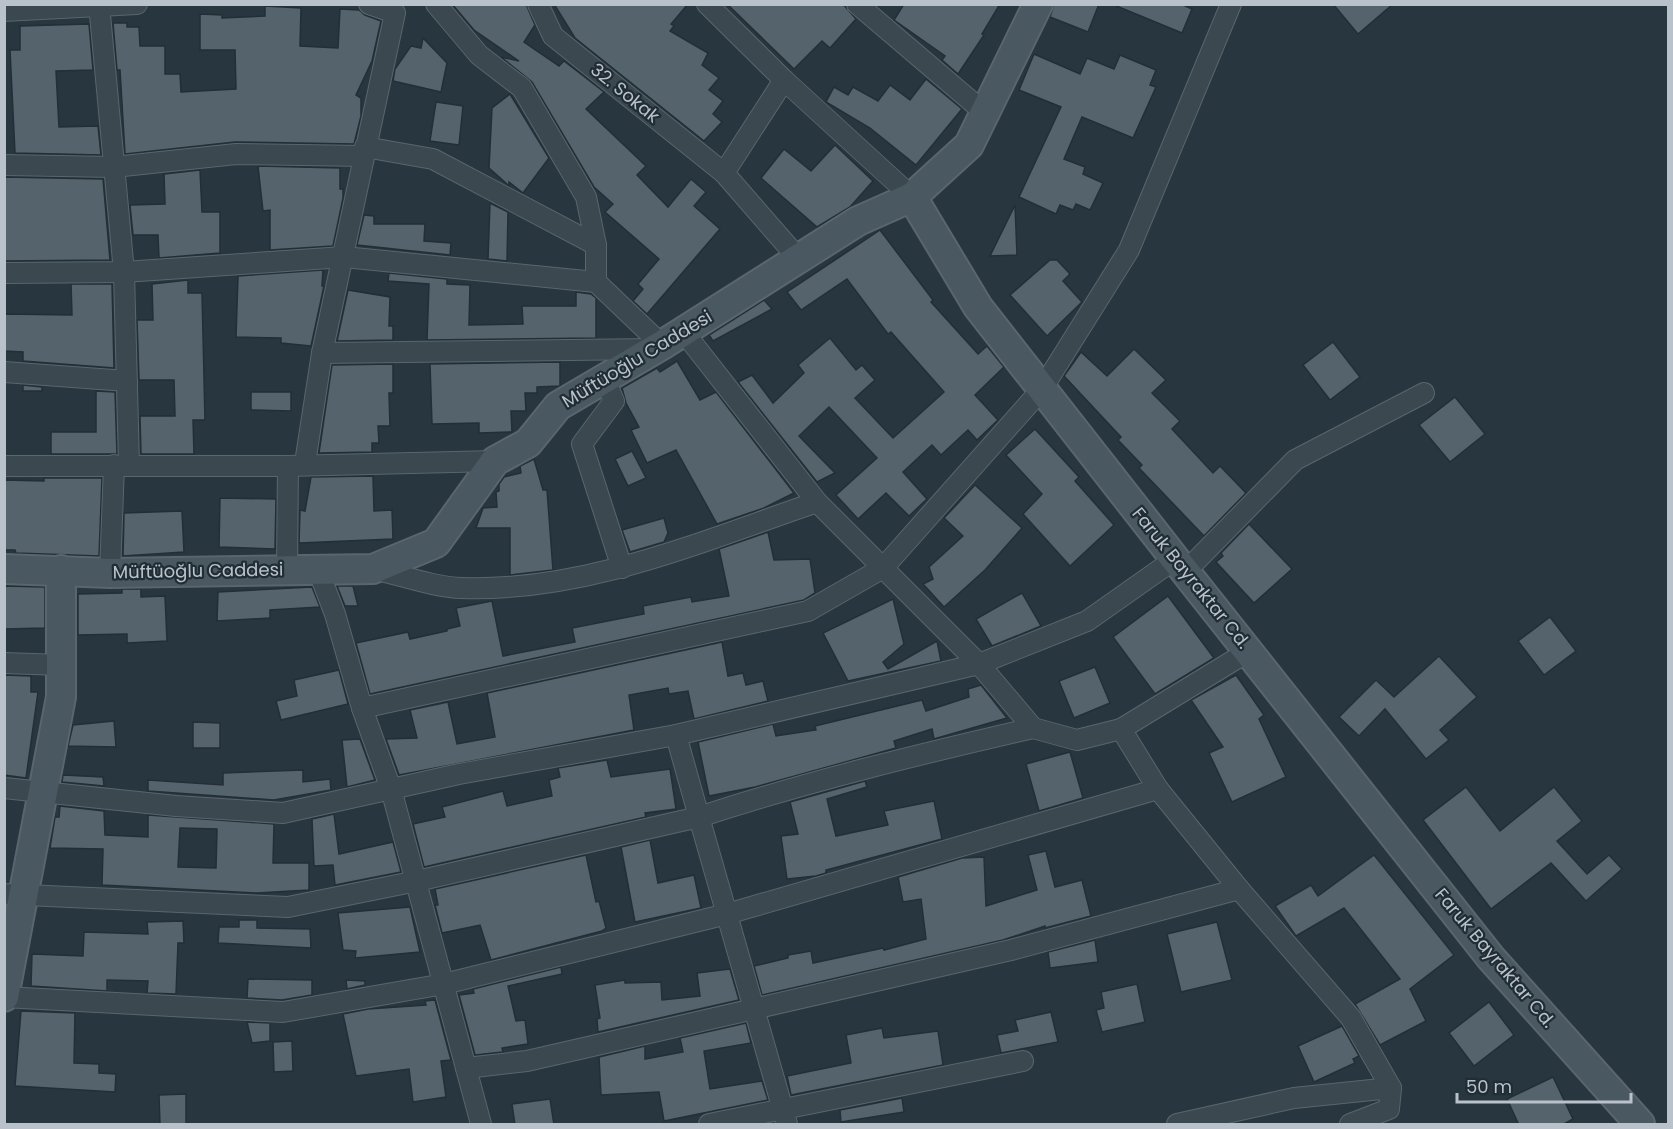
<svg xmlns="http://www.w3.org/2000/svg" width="1673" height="1129" font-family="Poppins,sans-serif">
<rect width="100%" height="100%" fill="#283640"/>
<g fill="#54636c" stroke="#232f37" stroke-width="1.5" fill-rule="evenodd">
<path d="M452 4H526L535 25 524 42 559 66 564 61 604 92 586 109 646 166 637 175 668 207 691 179 706 192 694 206 720 229 647 314 633 301 643 289 638 284 659 259 605 212 613 204 594 187 532 82 501 57 519 61 474 30Z"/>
<path d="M554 4H688L671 24 674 26 670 31 708 53 702 65 719 78 709 90 723 101 713 114 722 122 704 141 575 38Z"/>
<path d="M727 4H843L856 19 830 48 822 41 794 69Z"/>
<path d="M904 4H1000L982 34 984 35 958 74 942 60 945 56 894 20Z"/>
<path d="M1054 4H1099L1088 32 1050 17Z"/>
<path d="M1181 4 1192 9 1182 33 1114 5Z"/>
<path d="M1333 4H1393L1358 34Z"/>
<path d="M265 6 301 8 300 46 338 48 340 9 359 10 365 15 381 21 372 61 356 95 361 98V116L354 144 235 142 125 154 120 70H117L113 23H127V27H139L140 46H165V74H180L181 92 236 89 235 50H200V14L222 15V18L265 16Z"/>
<path d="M89 24 93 70 56 71 59 127 98 126 101 155 15 153 10 50H20V26Z"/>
<path d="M423 38 447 63 441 92 393 81 395 69 411 46 421 48Z"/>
<path d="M1034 54 1080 74 1087 58 1114 69 1120 55 1156 70 1150 85 1156 87 1133 138 1082 117 1064 159 1085 167 1083 174 1103 183 1090 210 1076 204 1073 210 1060 205 1056 214 1019 197 1061 107 1019 90Z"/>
<path d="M926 79 962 109 916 165 870 128 826 102 834 87 848 95 853 87 878 101 890 85 910 100Z"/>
<path d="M510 94 549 158 523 193 509 182V186L507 184 489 168 492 108Z"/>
<path d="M436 102 463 106 459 145 430 141Z"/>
<path d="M835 145 873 181 850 207 817 227 761 178 784 149 811 171Z"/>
<path d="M258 166 340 168V189H343V198L333 246 270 250V210L263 211Z"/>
<path d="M200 170 202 212H220V253L159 258 158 235H133L130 205 165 204 164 174Z"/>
<path d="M4 177 103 179 110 260 4 261Z"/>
<path d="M490 203 508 212 507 261 488 259Z"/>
<path d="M1015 205 1017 255 990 256Z"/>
<path d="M364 215 374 216V224H425L424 241 451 243 450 255 357 245Z"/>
<path d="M880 230 933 300 931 302 978 354 987 346 1004 367 975 395 998 420 977 440 968 430 941 455 932 445 903 472 927 499 909 516 886 493 858 519 836 495 877 458 829 407 799 436 835 473 817 482 738 382 752 375 773 403 804 373 798 365 830 338 856 370 862 365 875 380 855 398 893 438 944 392 891 332 888 334 847 279 801 310 787 292Z"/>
<path d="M1050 260H1057L1070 274 1063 281 1082 302 1047 336 1010 295Z"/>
<path d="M323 270 322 286H324L311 346 281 343V338L236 337 238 276Z"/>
<path d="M389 273 447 279V284L470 285 469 325 523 324 522 306H576V292L591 294 596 298V338L427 340 429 284 388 281Z"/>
<path d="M188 280V293H202L205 420H193L194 454H141L140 416H175L174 380H139L137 320H153L152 284Z"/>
<path d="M71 284H112L114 368 23 361V352L4 351V314L72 315Z"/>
<path d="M348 290 390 297 389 326H393V340L337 341Z"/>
<path d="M764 300 772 309 713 341 709 335Z"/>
<path d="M1333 342 1360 377 1330 400 1303 365Z"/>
<path d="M1134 349 1166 380 1152 393 1180 421 1172 429 1213 473 1220 466 1246 493 1204 536 1139 468 1142 465 1118 440 1121 437 1064 376 1081 352 1107 376Z"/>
<path d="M677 361 700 400 716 392 794 493 764 508 717 524 676 450 647 463 631 430 639 427 626 403 622 388 657 368 660 372Z"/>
<path d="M560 362V386L537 387V393H525L526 411H511L512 432 479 433V423L432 424 430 364Z"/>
<path d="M393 364V393H389L390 426H378L379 443H372V452L319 453 332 365Z"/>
<path d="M23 385 42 387V391H23Z"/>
<path d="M96 391 115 392 117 454H51V432H96Z"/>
<path d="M251 392H291V411L251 410Z"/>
<path d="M1455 397 1485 434 1450 462 1419 425Z"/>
<path d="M1035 429 1079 477 1075 481 1114 525 1070 566 1023 514 1042 494 1006 455Z"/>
<path d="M632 451 646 478 628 486 615 459Z"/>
<path d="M534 459 543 490H547L553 570 510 575V528H476L483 508 497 507 496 492 499 491V484L504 477 521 473 520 466Z"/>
<path d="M373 476 374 511 392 510 393 539 299 543 300 510 305 511 311 477Z"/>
<path d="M44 478H102L99 556 16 553 15 550H4V480L44 481Z"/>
<path d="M975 485 1022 528 985 570 944 607 923 584 933 579 929 567 963 536 944 518Z"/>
<path d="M220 498 276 499 275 549 219 547Z"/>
<path d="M182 511 184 552 123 556 124 513Z"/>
<path d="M664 518 668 533 664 542 630 552 622 530Z"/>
<path d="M1249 524 1292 569 1254 603 1216 562 1223 556 1221 553Z"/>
<path d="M768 532 774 560 810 559 815 593 804 600 370 694 356 643 408 632 410 639 447 631V629L460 626 456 608 492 601 503 656 575 642 572 628 644 614 643 606 691 597 692 602 729 596 719 549Z"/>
<path d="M4 586 45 587V628L4 629Z"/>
<path d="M337 586H353L358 606H345Z"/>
<path d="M312 587 320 607 270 610V618L217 621 218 592Z"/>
<path d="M122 589H141V597L165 596 167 641 127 643V634L78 635V594L122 593Z"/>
<path d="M1022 593 1041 626 992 646 976 619Z"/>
<path d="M1168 596 1214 658 1155 694 1113 637Z"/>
<path d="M893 599 904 644 883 662 888 669 937 641 941 661 848 681 823 633Z"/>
<path d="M1550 617 1576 651 1544 675 1518 641Z"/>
<path d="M722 642 728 676 743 673 746 685 763 681 768 701 694 719 688 691 669 694 668 688 629 695 634 730 399 775 386 739 417 738 410 710 448 702 457 744 495 737 487 693Z"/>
<path d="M1439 656 1477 697 1440 730 1449 740 1426 759 1385 709 1359 736 1339 717 1376 680 1394 697Z"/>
<path d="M1095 667 1110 703 1074 718 1059 681Z"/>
<path d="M339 670 348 704 281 720 276 701 297 696 294 680Z"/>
<path d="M4 675 31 676V692H38L26 778 4 775Z"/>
<path d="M1236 675 1264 715 1259 719 1286 777 1232 802 1209 753 1223 747 1191 700Z"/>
<path d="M981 685 1007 718 934 739 932 729 894 741 896 748 755 787 709 796 698 742 773 724 776 736 816 730 815 726 922 700 926 711 969 697 968 689Z"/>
<path d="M114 721 116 747 68 746 73 725Z"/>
<path d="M193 722 220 723V748H193Z"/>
<path d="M360 739 375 780 347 787 342 740Z"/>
<path d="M1070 752 1083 798 1039 811 1026 764Z"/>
<path d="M607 760 611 777 670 769 676 809 645 813 646 817 424 867 413 824 445 817 442 807 503 791 507 806 552 796 549 780 560 777 558 768Z"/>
<path d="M303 770V782L330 779 331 790 274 800 148 791V780L223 785V773Z"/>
<path d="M63 775 103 777 104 786 62 782Z"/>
<path d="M865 781 867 787 827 799 836 836 888 825 884 811 934 801 942 839 826 870V873L816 876 787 879 781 836 798 834 790 802Z"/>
<path d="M1466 787 1500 831 1554 787 1582 821 1557 841 1587 874 1609 855 1622 869 1586 901 1551 863 1491 909 1423 820Z"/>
<path d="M60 806 104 811 105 835 148 837V815L274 824 273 863H309V890L257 893 102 885 103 849 50 848 55 817H59ZM180 828 217 829 216 868 178 867Z"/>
<path d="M334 814 339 854 393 842 401 872 335 885 333 865 314 866 312 819Z"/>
<path d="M650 840 658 883 694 875 701 908 635 922 621 847Z"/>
<path d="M1046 851 1055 887 1082 880 1091 916 1045 928V926L1003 940 762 995 754 966 788 958V955L811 951 813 963 883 948 884 950 926 939 921 899 903 902 898 877 962 858 984 857 986 906 1037 890 1028 855Z"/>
<path d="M586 855 596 902 599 901 606 928 602 931 491 960 480 925 442 933 435 905H438L435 889Z"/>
<path d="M1374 855 1454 955 1410 989 1426 1021 1380 1045 1355 1004 1400 979 1344 908 1296 936 1275 906 1311 885 1318 896Z"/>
<path d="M410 907 420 952 355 958 356 951 343 950 338 913Z"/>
<path d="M239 920H257V928L310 929 311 948 218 943 219 927H239Z"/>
<path d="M183 921 184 943H178L176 994 147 993 148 981 107 980V991L31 986 32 954 83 956 84 932 148 934 147 922Z"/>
<path d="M1217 922 1232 980 1181 992 1167 934Z"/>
<path d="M1095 940 1098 962 1050 968 1048 952Z"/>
<path d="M561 967 562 974 508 986 516 1021 525 1020 528 1044 502 1048 503 1052 475 1055 459 995 474 993 473 989Z"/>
<path d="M730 969 739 1000 598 1032 597 1019 600 1018 595 985 625 980V983L661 982 662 1000 700 996 697 973Z"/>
<path d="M248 979 312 980V995L282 1000 247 998Z"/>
<path d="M346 980 365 981V985L347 989Z"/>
<path d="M1137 984 1145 1022 1102 1032 1096 1010 1104 1008 1101 992Z"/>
<path d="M435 1000 451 1060 441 1061 446 1097 413 1102 409 1069 356 1076 343 1014 368 1009 426 1005 425 1001Z"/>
<path d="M1489 1002 1514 1035 1474 1066 1449 1033Z"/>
<path d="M21 1011 75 1013 74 1063 99 1064V1073L116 1074 115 1092 15 1086Z"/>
<path d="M1051 1012 1058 1042 1001 1053 997 1035 1018 1031 1015 1020Z"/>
<path d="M247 1022 270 1023V1041L252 1043Z"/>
<path d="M746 1023 751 1043 704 1051 710 1089 762 1081 768 1100 664 1121 659 1092 601 1095 599 1057 645 1046V1059L683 1052 680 1038Z"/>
<path d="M1342 1026 1359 1056 1353 1059 1355 1063 1314 1082 1298 1046Z"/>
<path d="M882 1028 884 1038 938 1031 943 1065 791 1095 787 1076 851 1063 846 1035Z"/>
<path d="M292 1041 293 1071 274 1072 273 1042Z"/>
<path d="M1553 1077 1573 1119 1562 1125H1519L1507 1099Z"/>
<path d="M186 1094V1125H160L159 1095Z"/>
<path d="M902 1098 904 1112 841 1122 840 1110Z"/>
<path d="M550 1099 554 1125H515L512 1104Z"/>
</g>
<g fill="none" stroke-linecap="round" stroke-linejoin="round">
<defs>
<g id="street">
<path d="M99 4 124 272 129 465"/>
<path d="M436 4 479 55 522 88 586 197 596 245"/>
<path d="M538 4 553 36 724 173"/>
<path d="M707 4 784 80 912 197"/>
<path d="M857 4 985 113"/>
<path d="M4 11 137 4"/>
<path d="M784 80 724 173 798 258"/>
<path d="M4 165 114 167 236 154 363 156"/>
<path d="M4 273 124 272 344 257 596 282V245L433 159 365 147"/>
<path d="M596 282 662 345"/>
<path d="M683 331 817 502 979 664 1033 728 1077 740 1121 729"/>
<path d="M322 353 652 349"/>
<path d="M4 372 127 381"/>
<path d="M605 380 614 401 582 444 622 568"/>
<path d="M305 463 322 353 395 13 369 4"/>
<path d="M4 466H288L495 461"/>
<path d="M373 569C401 575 433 587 462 588 586 592 702 541 817 502"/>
<path d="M287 570 288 466"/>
<path d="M318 570 335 614 362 708 391 789 481 1124"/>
<path d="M1185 572 1295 460 1424 393"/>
<path d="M110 573 114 465"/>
<path d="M1249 651 1121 729 1158 789 1239 889 1351 1018 1391 1088 1389 1109 1350 1124"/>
<path d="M4 663 61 665"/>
<path d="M362 708 808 611 883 568 1042 389 1129 250 1231 4"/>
<path d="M676 735 699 817C809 781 920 754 1033 728"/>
<path d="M4 788 176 806 283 813 459 774 676 735 979 664 1087 621 1175 559"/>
<path d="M4 894 288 907 417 881 699 817 787 1124"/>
<path d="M4 997 283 1012 444 984 727 914 1158 789"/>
<path d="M466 1068 527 1061 1011 950 1239 889"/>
<path d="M709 1124 1023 1061"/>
<path d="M1177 1124 1294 1098 1391 1088"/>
</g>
<g id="secondary">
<path d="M1038 4 969 145 912 197 978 307 1175 559 1491 958 1640 1124"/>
<path d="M4 569 110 573 373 569 436 543 495 461 528 443 558 406 662 345 858 221 912 197"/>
<path d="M4 997 61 697V570"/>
</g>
</defs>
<use href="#street" stroke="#5a656d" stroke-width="22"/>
<use href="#secondary" stroke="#5a656d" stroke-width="32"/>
<use href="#street" stroke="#3c4850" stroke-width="20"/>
<use href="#secondary" stroke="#4a5862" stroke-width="28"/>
</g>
<g text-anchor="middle" stroke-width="4.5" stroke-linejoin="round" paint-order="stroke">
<g font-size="18" fill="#b9c2ca" stroke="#212d35">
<text transform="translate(625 93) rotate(39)" y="6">32. Sokak</text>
<text transform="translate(637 359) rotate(-31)" y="6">Müftüoğlu Caddesi</text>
<text transform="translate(198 571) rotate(-1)" y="6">Müftüoğlu Caddesi</text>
<text transform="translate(1191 578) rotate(51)" y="6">Faruk Bayraktar Cd.</text>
<text transform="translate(1495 958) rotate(50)" y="6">Faruk Bayraktar Cd.</text>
</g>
</g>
<rect width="1673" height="1129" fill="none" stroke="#b9c2ca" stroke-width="12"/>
<path d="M1457 1093v9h174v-9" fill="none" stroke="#b9c2ca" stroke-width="3"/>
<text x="1466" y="1093" font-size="18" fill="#b9c2ca" stroke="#212d35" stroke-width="4.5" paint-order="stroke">50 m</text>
</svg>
